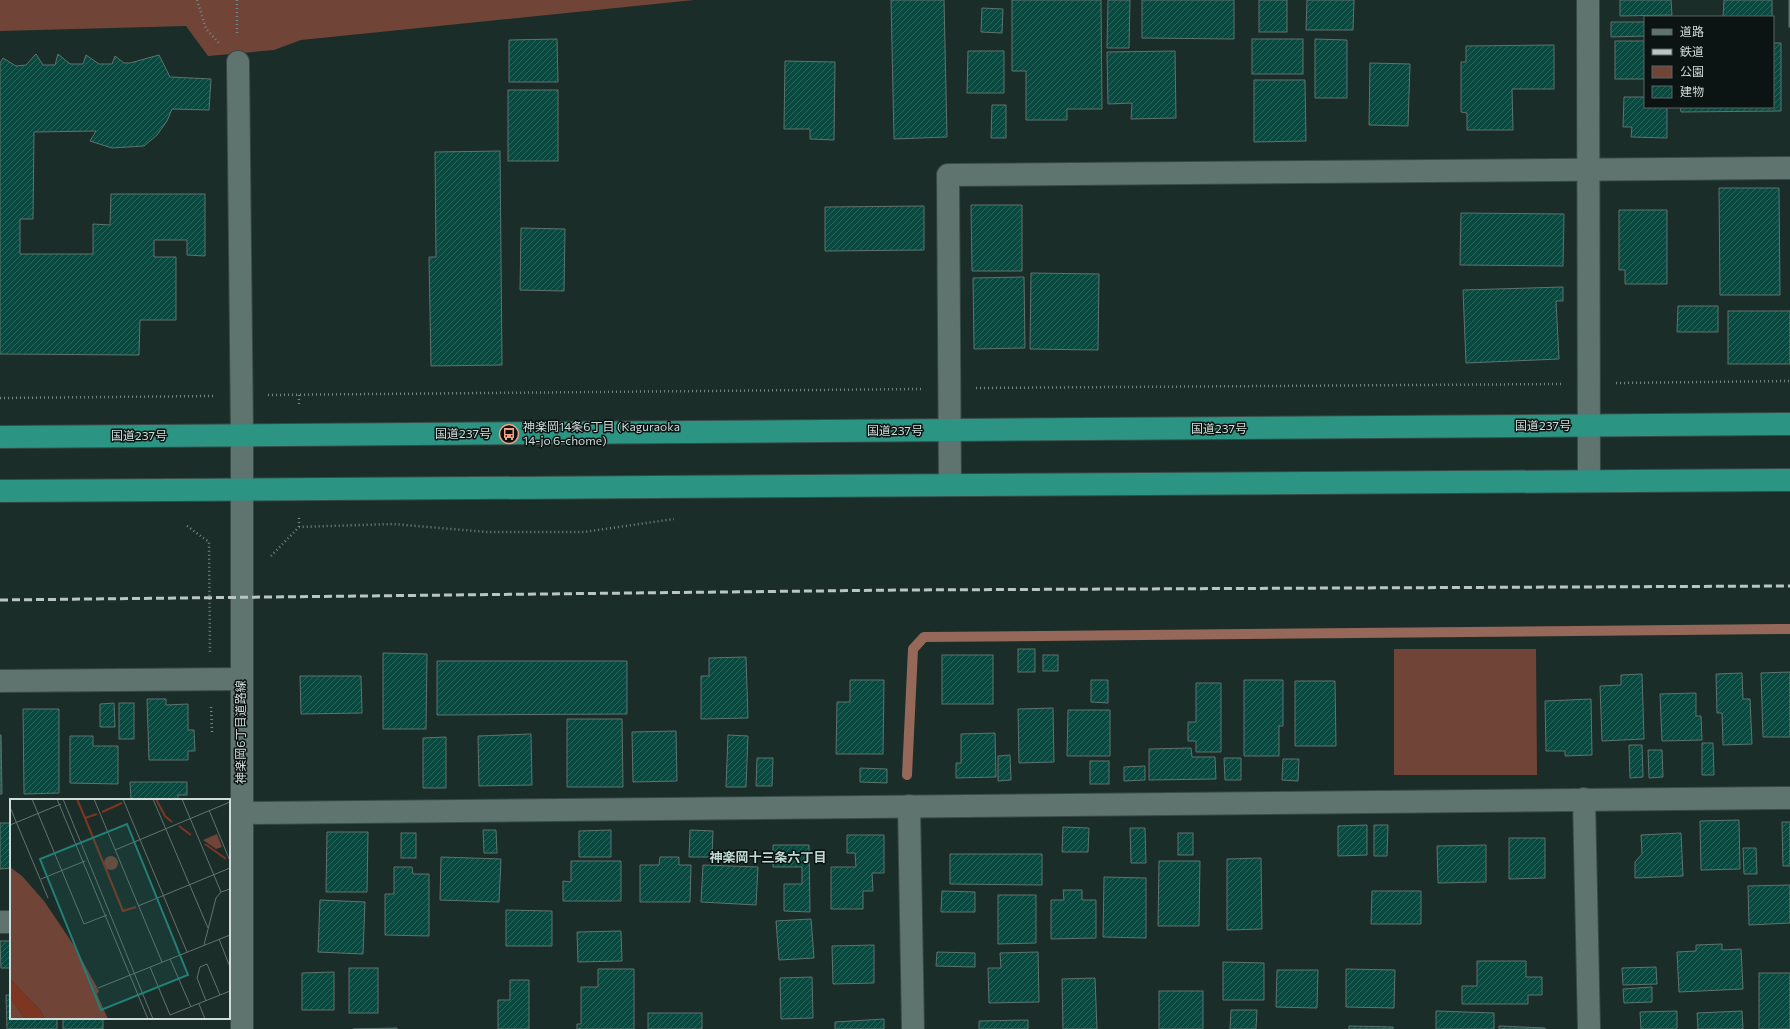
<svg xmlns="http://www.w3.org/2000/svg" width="1790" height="1029" font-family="Commissioner,'Noto Sans JP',sans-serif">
<defs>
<pattern id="building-hatch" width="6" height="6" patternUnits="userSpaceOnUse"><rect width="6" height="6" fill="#0a493f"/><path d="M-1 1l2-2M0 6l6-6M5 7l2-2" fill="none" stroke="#2d635a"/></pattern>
</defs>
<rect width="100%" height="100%" fill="#1a2d29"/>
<g fill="#704538">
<path d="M0 0H694L301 40 274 50 208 56 186 26 0 31Z"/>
<path d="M1394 649H1536L1537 775H1394Z"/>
</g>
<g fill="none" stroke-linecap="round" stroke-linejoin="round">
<path stroke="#966859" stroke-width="10" d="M907 775 913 649 924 637 1790 629"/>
</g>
<g fill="url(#building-hatch)" stroke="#5e736e">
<path d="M891 0H944L947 137 894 139Z"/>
<path d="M1012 0H1101L1102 109H1067V120H1026V71H1012Z"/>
<path d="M1108 0H1130L1129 48H1107Z"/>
<path d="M1142 0H1234V39L1142 38Z"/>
<rect x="1259" y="0" width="28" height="32"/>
<path d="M1307 0H1354L1353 30H1306Z"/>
<path d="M1620 0H1671L1672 15 1620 16Z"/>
<path d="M1724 0H1772V17H1723Z"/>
<rect x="1789" y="0" width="1" height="27"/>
<path d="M982 8 1003 9 1002 33 981 32Z"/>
<path d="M1611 22H1645V36L1611 37Z"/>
<path d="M557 39 558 82H509V40Z"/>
<rect x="1252" y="39" width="51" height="35"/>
<path d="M1315 39 1347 40V98H1315Z"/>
<rect x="1615" y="41" width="30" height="38"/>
<path d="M1773 43H1781V111L1681 112 1680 107H1773Z"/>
<path d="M1554 45V89H1512L1513 130H1467V113L1461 112V62H1466V46Z"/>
<path d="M968 51H1004V93H967Z"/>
<path d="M1175 51 1176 118 1131 119 1132 103 1108 104 1107 52Z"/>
<path d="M36 54 43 65H55L58 54 70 64H83L86 55 99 64H112L115 56 124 63H130L159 55 170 77 211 79 209 110 172 109 167 121 157 135 144 146 112 148 90 141 96 131 34 132 33 219H20V254H93V224L110 225 111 194H205V256L187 255V240H154V257H176V320H140L139 355 0 354V63L3 58 16 66 26 65Z"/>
<path d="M785 61 835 62 834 140 810 139V129H784Z"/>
<path d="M1370 63 1410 64 1408 126 1369 125Z"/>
<path d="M1254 80H1305L1306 141 1254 142Z"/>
<rect x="508" y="90" width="50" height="71"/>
<path d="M1624 97H1645V107H1667V138L1631 137 1632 127H1623Z"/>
<path d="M992 105H1006V138H991Z"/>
<path d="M500 151 502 365 431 366 429 257H436L435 152Z"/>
<path d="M1719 188H1779L1780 295H1720Z"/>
<path d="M971 205H1022V271H972Z"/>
<path d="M924 206V250L825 251V207Z"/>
<path d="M1619 210H1667V284H1625V270H1619Z"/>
<path d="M1461 213 1564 214 1563 266 1460 265Z"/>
<path d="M521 228 565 229 564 291 520 290Z"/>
<path d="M1031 273 1099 274 1098 350 1030 349Z"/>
<path d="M1024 277 1025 348 974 349 973 278Z"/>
<path d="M1563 287V301H1556L1559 359 1466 363 1463 290Z"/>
<path d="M1678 306H1718V332H1677Z"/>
<rect x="1728" y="311" width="62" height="53"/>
<rect x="1018" y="649" width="17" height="23"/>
<path d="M383 653 427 654 426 729H383Z"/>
<rect x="942" y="655" width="51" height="49"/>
<rect x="1043" y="655" width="15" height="16"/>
<path d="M746 657 748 718 701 719V676H709V658Z"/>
<path d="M437 661H627V714L437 715Z"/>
<path d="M1790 672V737H1763L1761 673Z"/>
<path d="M1742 673 1743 699H1750L1752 744 1723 745 1722 713H1717L1716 674Z"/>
<path d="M1642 674 1644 739 1602 741 1600 686 1621 685V675Z"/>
<path d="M300 676H361L362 713 301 714Z"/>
<path d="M850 680H884L883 754H836L837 702H850Z"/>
<path d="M1091 680H1108V703L1091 702Z"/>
<path d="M1244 680H1283V726H1279V756H1244Z"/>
<path d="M1295 681H1335L1336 746H1295Z"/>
<path d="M1196 683H1221V752H1196V741H1188V722H1196Z"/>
<path d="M1696 693V716H1701L1702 740 1662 741 1660 694Z"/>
<path d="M147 699H166V705L188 704V730H194L195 751H188V760H149Z"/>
<path d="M1591 699 1592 755 1565 756V751H1546L1545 701Z"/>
<path d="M114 703 115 727H100V704Z"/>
<rect x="119" y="703" width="15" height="36"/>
<path d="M1053 708 1054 762 1019 763 1018 709Z"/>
<path d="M23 709H59V793L24 794Z"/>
<path d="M1068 710H1110V756H1067Z"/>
<path d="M567 719H622L623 787H567Z"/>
<path d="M676 731 677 781 633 782 632 732Z"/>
<path d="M995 733 996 777 956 778V763H961V734Z"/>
<path d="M531 734 532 785 479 786 478 736Z"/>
<path d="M1 735 2 794H0V735Z"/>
<path d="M728 735 748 736 746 787H726Z"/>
<path d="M70 736H93V746H118V784L70 783Z"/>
<path d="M446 737V788H423V738Z"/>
<path d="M1702 743H1713L1714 775H1702Z"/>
<path d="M1629 745H1642L1643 777 1630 778Z"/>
<path d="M1191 748 1192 757H1215L1216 779 1149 780V749Z"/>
<path d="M1648 750H1662L1663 777 1649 778Z"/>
<path d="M1010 755 1011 780 998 781V756Z"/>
<path d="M757 758H773L772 786H756Z"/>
<path d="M1224 758H1241V780H1225Z"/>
<path d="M1283 759H1299L1298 781 1282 780Z"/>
<rect x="1090" y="761" width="19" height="23"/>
<path d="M1145 766V780L1124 781V767Z"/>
<path d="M860 768 887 769V783L860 782Z"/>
<path d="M130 782H187V795H178V800H131Z"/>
<path d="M1739 820 1740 869 1701 870 1700 821Z"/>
<path d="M1782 822H1790V866H1783Z"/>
<path d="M0 823H11V868L0 869Z"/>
<path d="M1367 825V855L1338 856V826Z"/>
<path d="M1374 825H1388L1387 856H1374Z"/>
<path d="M1063 827 1089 828 1088 852H1062Z"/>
<path d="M1130 828H1145L1146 863H1131Z"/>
<path d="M483 830H496L497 853H484Z"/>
<path d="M611 830V857H579V831Z"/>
<path d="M690 830 713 831 712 857H689Z"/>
<path d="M327 832H368L367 892H326Z"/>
<rect x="401" y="833" width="15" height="25"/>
<rect x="1178" y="833" width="15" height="22"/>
<path d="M1681 833 1683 876 1635 878V862L1642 854 1641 835Z"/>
<path d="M847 835H884V873H872L873 891H863V909H831V867H856L855 853H847Z"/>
<path d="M1509 838H1545V878L1509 879Z"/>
<path d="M773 845H809L810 912 784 911V884H802V867H773Z"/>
<path d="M1486 845V882L1438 883 1437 846Z"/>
<path d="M1743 848H1756L1757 874H1744Z"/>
<path d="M950 854H1042V885L950 884Z"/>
<path d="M441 857 501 859 499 902 440 900Z"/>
<path d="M660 857H679V865H691L690 902H640V865H659Z"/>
<path d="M1261 858 1262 929 1227 930V859Z"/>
<path d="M571 861H621V901H563V881L571 882Z"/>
<path d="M1159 861H1200L1199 926H1158Z"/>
<path d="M703 865 758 867 756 905 701 902Z"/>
<path d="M394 867H412L413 874H429V936L385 935V894H394Z"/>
<rect x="10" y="875" width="1" height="24"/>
<path d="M1104 877 1146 878V938L1103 937Z"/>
<path d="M1790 885V923L1749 925 1748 886Z"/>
<path d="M1063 890H1082V900H1096V938L1051 939V900H1064Z"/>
<path d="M942 891 975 892V912H941Z"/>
<path d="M1372 891H1421V924H1371Z"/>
<path d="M998 895H1036V943L998 944Z"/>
<path d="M320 900 365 902 363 954 318 952Z"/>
<path d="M506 910 552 911V946H506Z"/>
<path d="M811 919 814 958 779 960 776 921Z"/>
<path d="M621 931 622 961 578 962 577 932Z"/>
<path d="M0 941H11V968H1Z"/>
<path d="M1722 944V950L1741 949 1743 989 1679 992 1677 952 1696 951V945Z"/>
<path d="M874 945V983L833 984 832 946Z"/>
<path d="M937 952 975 953V967L936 966Z"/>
<path d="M1038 952 1039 1002 989 1003 988 968H1001L1000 953Z"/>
<path d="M1477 961H1526V977H1542V995H1528V1004H1462V986H1477Z"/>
<path d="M1223 962 1264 963V1000H1223Z"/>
<path d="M1656 967 1657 984 1623 985 1622 968Z"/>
<rect x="349" y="968" width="29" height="45"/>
<path d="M598 969H634V1029H577V1024H581V987H598Z"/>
<path d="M1346 969 1395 970 1394 1008 1346 1007Z"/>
<path d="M1277 970H1318L1317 1008 1276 1007Z"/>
<path d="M334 972V1010H302V973Z"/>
<rect x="1759" y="973" width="31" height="56"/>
<path d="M812 977 813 1018 781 1019 780 978Z"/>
<path d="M1095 978 1097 1029H1063L1062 979Z"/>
<path d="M510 980H529V1029H498V1000H510Z"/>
<path d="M1652 987V1002L1624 1003 1623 989Z"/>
<rect x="1159" y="991" width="44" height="38"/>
<path d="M6 995H11V1018H57V1029H7Z"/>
<path d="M1231 1010H1257L1256 1029H1230Z"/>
<path d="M1436 1011 1494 1013V1029H1436Z"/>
<path d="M1677 1011V1029H1641L1640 1012Z"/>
<path d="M1742 1011 1743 1029H1698L1697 1013Z"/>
<rect x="648" y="1013" width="54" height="16"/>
<rect x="63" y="1018" width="40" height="11"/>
<path d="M884 1019V1029H835V1022Z"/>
<path d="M1028 1020V1029H979V1021Z"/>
<path d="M1349 1026 1393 1027V1029H1349Z"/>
<path d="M1499 1026 1545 1028V1029H1499Z"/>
<path d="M397 1028V1029H353Z"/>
</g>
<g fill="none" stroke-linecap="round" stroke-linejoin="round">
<defs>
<g id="minor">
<path d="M1588 0 1589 481"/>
<path d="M238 62 242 435V1029"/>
<path d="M950 485 948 175 1790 168"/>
<path d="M0 681 241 679"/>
<path d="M1584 799 1589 1029"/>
<path d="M909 806 913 1029"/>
<path d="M242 813 1790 798"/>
<path d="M0 922H11"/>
</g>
<g id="highway">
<path d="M0 437 1790 424"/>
<path d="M0 491 1790 480"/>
</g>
</defs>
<use href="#minor" stroke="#394946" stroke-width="24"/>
<use href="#highway" stroke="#394946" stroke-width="24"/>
<g stroke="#778683" stroke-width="2.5" stroke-dasharray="1 3" stroke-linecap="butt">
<path d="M197 0 206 29 219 43"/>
<path d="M237 0V35"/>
<path d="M1616 383 1790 381"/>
<path d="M976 388 1561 384"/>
<path d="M268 395 921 389"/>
<path d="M299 395V406"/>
<path d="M0 398 213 396"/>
<path d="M187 526 209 542 210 652"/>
<path d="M299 527V517"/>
<path d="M271 556 299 527 393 524 487 532H584L674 519"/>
<path d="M211 707 212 732"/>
</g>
<use href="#minor" stroke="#5f746f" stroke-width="22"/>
<use href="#highway" stroke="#2b9483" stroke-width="22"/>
<path stroke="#b9c6c3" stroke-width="3" stroke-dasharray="8 4" stroke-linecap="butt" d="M0 600 903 590 1790 586"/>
</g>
<defs>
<symbol id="bus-ring" viewBox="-11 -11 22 22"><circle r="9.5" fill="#0b1412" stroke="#f39f86" stroke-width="1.5"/><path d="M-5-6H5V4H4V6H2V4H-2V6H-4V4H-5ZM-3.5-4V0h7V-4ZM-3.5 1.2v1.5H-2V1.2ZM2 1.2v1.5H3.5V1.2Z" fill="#f39f86"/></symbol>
</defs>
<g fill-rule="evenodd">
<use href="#bus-ring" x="498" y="423" width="22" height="22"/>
</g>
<g text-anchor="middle" stroke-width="3" stroke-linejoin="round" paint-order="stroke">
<g font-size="12" fill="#d1ddda" stroke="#0b1412">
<text x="1543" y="430">国道237号</text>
<text x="1219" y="433">国道237号</text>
<text x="895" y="435">国道237号</text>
<text x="463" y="438">国道237号</text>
<text x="139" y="440">国道237号</text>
<text transform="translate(241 732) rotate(-90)" y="4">神楽岡6丁目道路線</text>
</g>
<g font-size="12" fill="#d1ddda" stroke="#0b1412" text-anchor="start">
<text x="523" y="431">神楽岡14条6丁目 (Kaguraoka<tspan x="523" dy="14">14-jo 6-chome)</tspan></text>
</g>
<g font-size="13" font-weight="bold" fill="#c2dad4" stroke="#0b1412">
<text x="768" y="862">神楽岡十三条六丁目</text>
</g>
</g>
<g transform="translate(10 799)">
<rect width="220" height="220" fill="#1a2d29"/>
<path d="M207 35 212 48 206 50 193 41ZM94 64a7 7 0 1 1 14 0a7 7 0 1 1-14 0ZM0 68 12 77 34 102 65 148 89 192 87 195 98 220H35L30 211 0 180Z" fill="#704538"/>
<path d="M0 200 2 202 15 220H0Z" fill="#704538"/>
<path d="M0 180 30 211 35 220H15L0 200Z" fill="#7d3622"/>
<path fill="none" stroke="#7d3622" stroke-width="2" d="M67 0 75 19 87 15M146 0 155 17 162 23M92 13 112 4M75 19 113 112 126 108M169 27 181 36M195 45 216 60"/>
<path fill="none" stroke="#637370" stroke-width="1" d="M22 0 74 125 97 116M47 0 138 220M53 0 143 220M84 0 152 163M113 0 177 153M143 0 198 129M172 0 211 93M0 8 38 99M199 11 220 62M0 26 51 5M105 51 220 3M31 80 75 62M128 107 220 69M209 140 220 168M194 146 206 99 211 93 220 90M160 160 181 208M140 168 160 216 220 192M88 189 220 136M196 202 187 179 190 168 197 165 210 196M189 205 195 220"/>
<path fill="#228079" fill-opacity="0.15" stroke="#228079" stroke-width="2" d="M117 25 178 176 91 211 30 60Z"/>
<rect width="220" height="220" fill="none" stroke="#d1ddda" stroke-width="2"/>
</g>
<rect x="1644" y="16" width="130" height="92" fill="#0b1412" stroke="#5a6462"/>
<rect x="1652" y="29" width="20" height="6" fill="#5f746f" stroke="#5a6462"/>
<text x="1680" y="36" font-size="12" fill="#d1ddda">道路</text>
<rect x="1652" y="49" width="20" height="6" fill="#b9c6c3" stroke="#5a6462"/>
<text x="1680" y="56" font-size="12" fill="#d1ddda">鉄道</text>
<rect x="1652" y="66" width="20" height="12" fill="#704538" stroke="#5a6462"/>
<text x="1680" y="76" font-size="12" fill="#d1ddda">公園</text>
<rect x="1652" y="86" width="20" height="12" fill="url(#building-hatch)" stroke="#5a6462"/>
<text x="1680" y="96" font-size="12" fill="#d1ddda">建物</text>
</svg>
